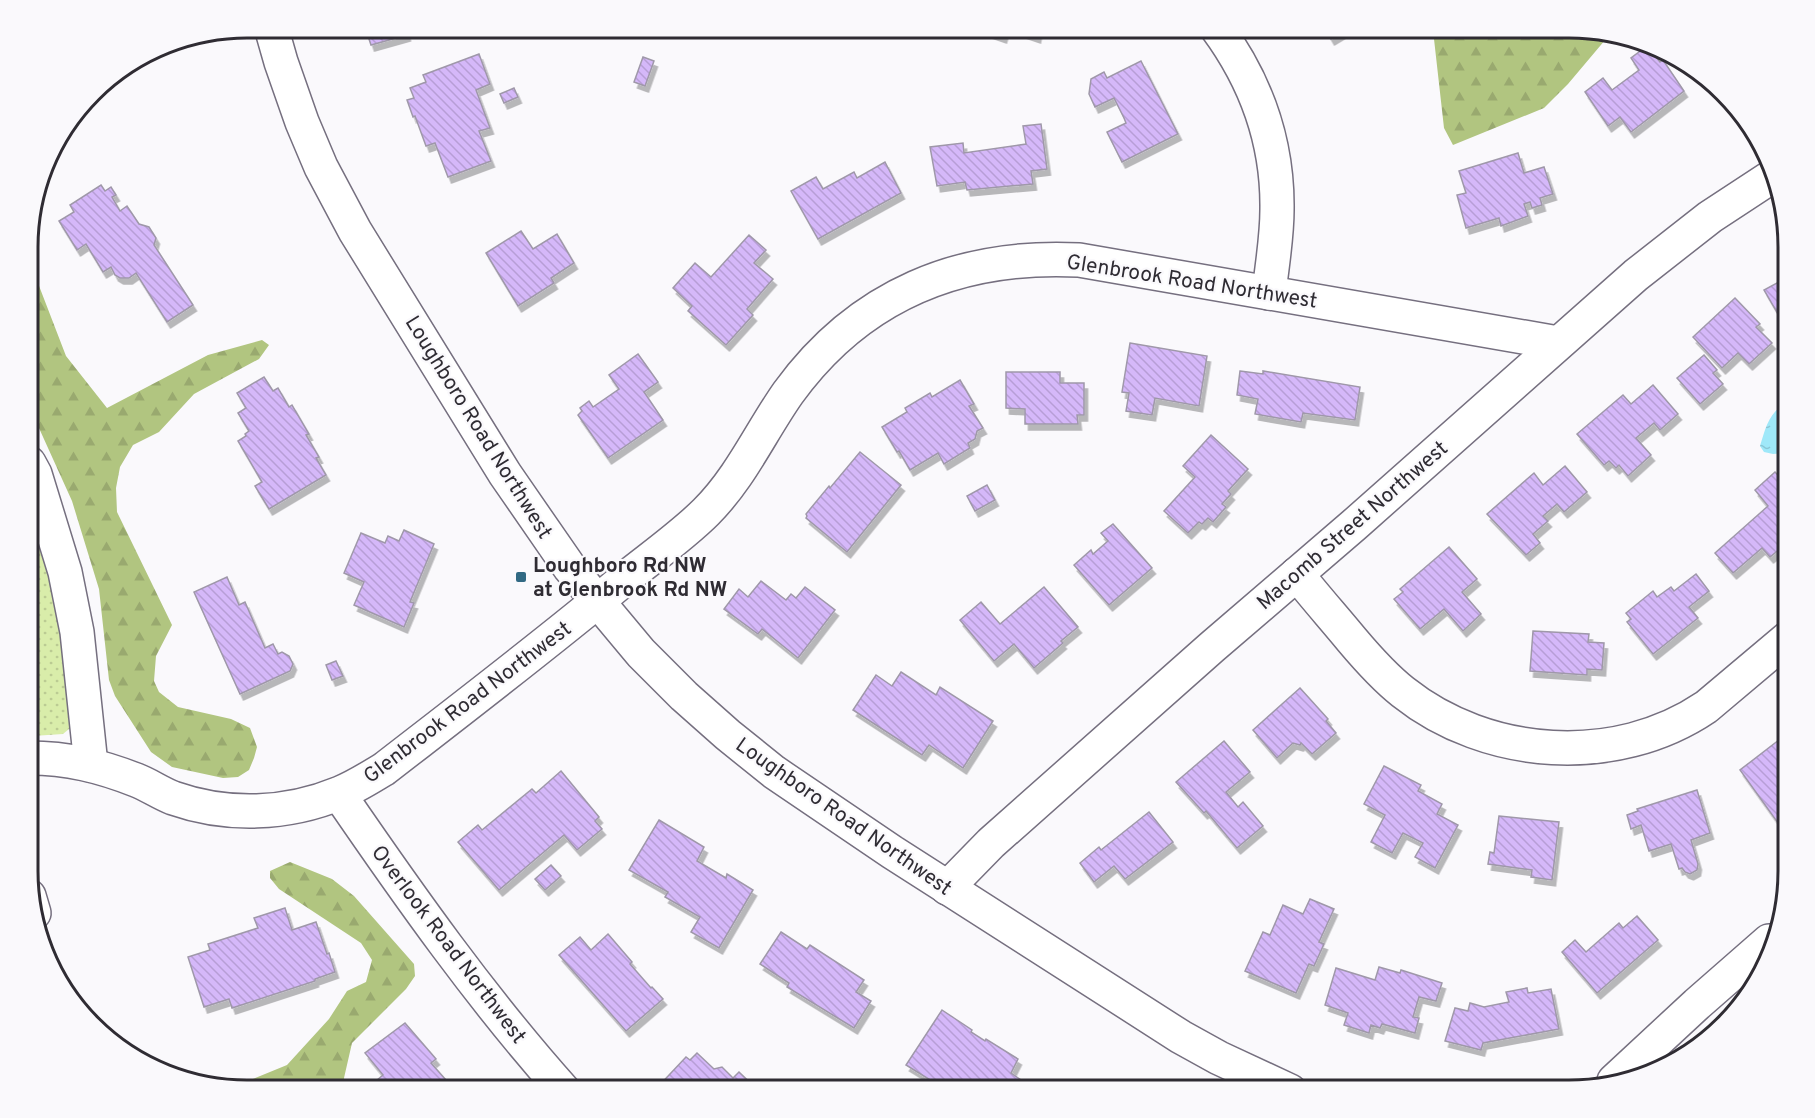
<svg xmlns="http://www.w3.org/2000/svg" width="1815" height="1118" font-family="Overpass,sans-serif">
<defs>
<pattern id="grass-dots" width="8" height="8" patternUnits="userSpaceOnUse" patternTransform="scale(1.5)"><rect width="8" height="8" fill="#d9edaa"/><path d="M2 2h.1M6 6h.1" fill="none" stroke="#bbcb93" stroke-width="1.8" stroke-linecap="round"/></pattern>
<pattern id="forest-firs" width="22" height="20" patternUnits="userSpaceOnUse" patternTransform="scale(1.5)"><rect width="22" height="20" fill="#b1c580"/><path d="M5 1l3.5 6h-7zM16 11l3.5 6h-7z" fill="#99a96f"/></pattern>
<pattern id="water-ripples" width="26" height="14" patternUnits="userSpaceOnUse" patternTransform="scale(1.5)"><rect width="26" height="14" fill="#9fe8f9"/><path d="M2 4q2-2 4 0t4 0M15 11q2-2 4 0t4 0" fill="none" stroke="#89c7d6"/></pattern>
<pattern id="building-back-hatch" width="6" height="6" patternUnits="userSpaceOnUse" patternTransform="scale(1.5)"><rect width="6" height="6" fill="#d5b8f9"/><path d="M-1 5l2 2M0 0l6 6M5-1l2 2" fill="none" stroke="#b79ed6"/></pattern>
<filter id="shadow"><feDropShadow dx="3.5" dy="6" stdDeviation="0" flood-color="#0004"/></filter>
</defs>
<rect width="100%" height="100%" fill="#faf9fc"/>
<path fill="url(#grass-dots)" d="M29 500 47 555 67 650 75 724 63 734 33 736 29 735Z"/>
<g fill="url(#forest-firs)">
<path d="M1418 27H1569L1611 33 1568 84 1544 108 1453 145 1444 128 1434 39Z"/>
<path d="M29 250 36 278 66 356 107 408 208 355 262 340 269 345 259 359 194 394 159 432 133 445 120 467 116 488 117 512 172 625 156 656 154 681 159 692 178 707 231 719 250 728 257 747 254 758 249 770 238 777 223 778 172 767 151 752 115 696 109 680 99 589 72 501 29 406Z"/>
<path d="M290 862 332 879 354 896 414 964 415 976 406 989 352 1043 344 1078 345 1091H280L273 1087 249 1086 248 1081 287 1065 329 1019 347 991 366 982 372 960 361 943 279 889 270 878V871Z"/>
</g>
<path fill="url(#water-ripples)" d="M1781 406 1788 407V448L1785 453 1773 454 1764 452 1760 446C1765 430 1768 416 1781 406Z"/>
<g fill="url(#building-back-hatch)" stroke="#9f98a9" stroke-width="1.5" filter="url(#shadow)">
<path d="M365 27H405L407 35 371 45Z"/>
<path d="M974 27H1006L1003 37Z"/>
<path d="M1007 27H1039L1037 37Z"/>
<path d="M1324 27H1351L1331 39Z"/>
<path d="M1647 46 1660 62 1663 60 1684 91 1631 132 1620 117 1608 126 1585 92 1603 78 1612 90 1639 70 1631 58Z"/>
<path d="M479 54 490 84 476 90 490 128 479 131 491 161 448 177 435 143 426 146 415 116 413 117 407 100 414 98 410 88 426 82 423 75Z"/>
<path d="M643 57 654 61 645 86 634 82Z"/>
<path d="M1141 61 1178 134 1122 162 1107 132 1126 123 1124 118 1114 98 1095 107 1089 94 1091 79 1104 72 1107 78Z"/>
<path d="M514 88 518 97 504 103 500 94Z"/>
<path d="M1041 124 1047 169 1031 171 1033 184 967 190 965 182 937 186 930 147 963 143 964 153 1026 144 1023 126Z"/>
<path d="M1518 153 1524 173 1544 167 1553 194 1540 198 1542 205 1532 208 1530 202 1524 204 1528 216 1501 226 1499 218 1466 228 1457 195 1466 193 1459 171Z"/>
<path d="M885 162 901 193 818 239 791 191 816 177 823 189 854 172 857 178Z"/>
<path d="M101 185 105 191 111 187 116 195 112 197 120 211 127 206 139 224 149 227 156 238 154 245 193 305 167 322 136 273 129 278H120L115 275 111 267 103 272 86 244 77 250 59 221 74 212 70 205Z"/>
<path d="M521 231 533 249 557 234 574 263 551 278 554 283 518 306 486 253Z"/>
<path d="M749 235 766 250 754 263 773 279 747 309 753 315 726 345 688 311 692 306 673 288 695 263 711 277Z"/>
<path d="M1788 277V318L1782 321 1764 290Z"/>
<path d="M1735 298 1760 324 1756 327 1772 343 1749 364 1738 353 1722 368 1693 337Z"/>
<path d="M1130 343 1207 356 1199 406 1155 398 1152 415 1126 411 1129 393 1122 392Z"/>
<path d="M638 354 658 382 644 392 663 420 608 458 578 415 582 411 580 408 589 401 593 407 619 389 609 375Z"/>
<path d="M1704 355 1717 370 1713 373 1723 384 1700 404 1677 378Z"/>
<path d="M1240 371 1263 374V371L1360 387 1355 420 1303 413 1301 422 1255 414 1258 399 1237 395Z"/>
<path d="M1006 372H1060V383H1084V415H1077L1078 424H1025V409L1006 408Z"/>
<path d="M264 377 273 391 278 388 289 407 292 405 309 434 306 435 319 457 316 458 326 475 269 509 255 486 262 482 238 441 246 436 245 434 249 431 238 413 246 408 237 393Z"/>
<path d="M960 380 974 404 969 406 983 428 977 431 975 439 968 443 970 448 944 464 938 453 910 470 899 451 897 452 882 427 907 412 905 408 930 393 932 397Z"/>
<path d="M1653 385 1678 414 1660 430 1654 423 1636 438 1651 455 1628 476 1619 465 1616 468 1609 461 1604 465 1577 434 1623 395 1631 404Z"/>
<path d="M1211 435 1248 469 1228 491 1231 494 1222 504 1226 507 1213 522 1208 518 1202 524 1199 522 1188 533 1164 511 1195 477 1183 466Z"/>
<path d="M860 452 901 485 847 552 806 518 807 516 806 514 829 486 830 488Z"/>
<path d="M1565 466 1587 492 1564 512 1557 504 1543 516 1548 521 1533 534 1540 543 1526 555 1487 514 1534 473 1543 485Z"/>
<path d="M1775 472 1788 486V542L1770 557 1762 548 1733 573 1715 553 1768 506 1755 490Z"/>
<path d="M987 485 995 500 975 511 967 496Z"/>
<path d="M1113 524 1152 568 1109 605 1074 565 1091 550 1093 554 1108 541 1101 533Z"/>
<path d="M404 530 434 544 410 602 414 603 404 627 354 605 364 582 344 573 361 533 385 543 388 536 399 541Z"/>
<path d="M1449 547 1477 579 1462 592 1481 614 1463 631 1444 609 1420 629 1394 599 1403 592 1400 589Z"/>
<path d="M1696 574 1709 591 1689 607 1698 618 1653 654 1627 622 1631 619 1626 613 1653 591 1657 597 1671 587 1674 591Z"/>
<path d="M227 577 239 605 245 602 265 648 273 644 278 654 282 652 289 656 293 664 290 671 240 694 194 592Z"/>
<path d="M761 581 786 600 791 594 796 598 805 587 835 610 798 658 762 629 758 634 724 609 739 589 748 597Z"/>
<path d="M1044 587 1078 627 1061 641 1063 643 1034 668 1014 644 994 661 960 620 981 602 1000 624Z"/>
<path d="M1533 631 1589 634 1588 642 1604 643 1602 670 1587 669V675L1530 671Z"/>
<path d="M336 661 343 676 332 680 326 665Z"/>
<path d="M901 672 936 695 940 687 993 721 963 768 929 745 922 755 853 710 876 675 892 686Z"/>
<path d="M1300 688 1328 719 1326 721 1336 733 1312 754 1301 743 1300 745 1293 743 1277 758 1253 730Z"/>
<path d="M1788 733V815L1778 823 1740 770Z"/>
<path d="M1224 741 1250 772 1226 792 1238 807 1243 802 1263 826 1237 848 1206 811 1204 813 1176 782Z"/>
<path d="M1384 766 1421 785 1418 791 1442 804 1437 814 1458 825 1435 868 1415 857 1423 843 1403 833 1392 853 1371 842 1385 815 1364 804Z"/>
<path d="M561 771 599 817 595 821 602 829 577 850 564 835 499 890 458 842 478 825 482 830 532 789 536 793Z"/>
<path d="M1697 790 1710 833 1691 840 1698 864 1697 870 1690 874 1685 872 1682 868 1679 869 1671 844 1649 851 1641 825 1631 829 1627 815 1638 811 1637 809Z"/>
<path d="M1149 812 1173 842 1125 879 1114 866 1094 882 1080 863 1099 847 1101 850Z"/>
<path d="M1499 816 1559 822 1552 880 1531 877 1532 870 1488 864 1490 852 1494 853Z"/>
<path d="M659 820 704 847 697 861 726 878 727 874 753 890 719 948 691 932 700 917 665 897 668 892 629 870Z"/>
<path d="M551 865 561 876 545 890 535 879Z"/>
<path d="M1310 899 1334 909 1319 942 1324 944 1314 966 1309 964 1296 993 1245 971 1263 932 1270 935 1283 905 1303 914Z"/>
<path d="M285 908 292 930 316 922 327 954 329 953 335 972 315 979V981L232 1008 229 999 204 1007 188 957 210 950 208 944 258 928 254 918Z"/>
<path d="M1637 916 1658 940 1597 993 1562 952 1575 940 1586 952 1619 923 1623 928Z"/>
<path d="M781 932 807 949 810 945 864 980 856 992 871 1001 854 1028 787 987 789 983 760 964Z"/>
<path d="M608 934 632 962 630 964 651 988 652 987 663 999 626 1031 559 955 580 937 591 950Z"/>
<path d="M1379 967 1400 973 1401 970 1442 983 1436 1001 1419 997 1413 1017 1419 1018 1415 1033 1382 1024 1380 1028 1371 1025 1369 1033 1344 1025 1348 1013 1325 1005 1336 968 1375 980Z"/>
<path d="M1527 988 1528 993 1551 989 1559 1029 1483 1043 1481 1050 1445 1041 1455 1008 1468 1011 1470 1003 1484 1007 1509 1002 1506 992Z"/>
<path d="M942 1010 972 1030 971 1032 985 1041 986 1039 1018 1059 1011 1073 1037 1091H948L906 1065Z"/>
<path d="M405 1023 436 1059 431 1063 454 1089 452 1091H386L377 1080 383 1075 365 1053Z"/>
<path d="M697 1053 714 1069 722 1067 733 1078 739 1072 759 1091H654L686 1057 690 1060Z"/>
</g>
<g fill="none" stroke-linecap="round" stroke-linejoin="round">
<defs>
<g id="minor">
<path d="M1216 27C1256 81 1278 143 1277 210 1277 238 1272 265 1269 293"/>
<path d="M29 463 35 474 65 572 77 632 91 765"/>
<path d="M1297 574C1315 597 1334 618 1352 640 1368 659 1384 677 1403 692 1487 759 1616 768 1706 707L1788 638"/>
<path d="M29 758C68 758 100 766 136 780 149 785 160 793 173 798 227 817 287 815 340 793 355 787 369 778 384 769 464 707 544 646 622 581 649 559 682 536 706 512 741 477 760 433 788 393 859 295 960 254 1079 260L1558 343"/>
<path d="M339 794C409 896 481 998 564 1091"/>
<path d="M947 888 991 843 1212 647 1354 525 1636 275 1710 217 1771 177"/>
<path d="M29 896 34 913"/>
<path d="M1614 1081 1697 1004 1769 941"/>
</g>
<path id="major" d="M271 27 281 62 302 122 321 167 355 231 505 474 570 568 641 653 684 696 728 735 774 772 892 852 1181 1037 1219 1058 1290 1091"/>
</defs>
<use href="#minor" stroke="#756f7f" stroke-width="36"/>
<use href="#major" stroke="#756f7f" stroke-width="36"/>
<use href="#minor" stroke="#fff" stroke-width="33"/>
<use href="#major" stroke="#fff" stroke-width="33"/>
</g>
<rect fill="#316983" stroke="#faf9fc" stroke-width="2" x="515" y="571" width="12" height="12" rx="3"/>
<g text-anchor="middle" stroke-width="4.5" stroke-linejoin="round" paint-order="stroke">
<g font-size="21" fill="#2f2c33" stroke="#faf9fc">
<text transform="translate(1192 281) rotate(9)" y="7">Glenbrook Road Northwest</text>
<text transform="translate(479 427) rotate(58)" y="7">Loughboro Road Northwest</text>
<text transform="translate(1352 525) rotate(-41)" y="7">Macomb Street Northwest</text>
<text transform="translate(467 702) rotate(-37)" y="7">Glenbrook Road Northwest</text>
<text transform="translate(844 816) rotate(35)" y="7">Loughboro Road Northwest</text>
<text transform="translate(449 944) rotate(53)" y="7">Overlook Road Northwest</text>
</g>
<g font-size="21" font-weight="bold" fill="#2f2c33" stroke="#faf9fc" text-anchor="start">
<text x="533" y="572">Loughboro Rd NW<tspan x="533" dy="24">at Glenbrook Rd NW</tspan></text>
</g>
</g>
<path d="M0 0H1815V1118H0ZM247 38H1569A209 209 0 0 1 1778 247V871A209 209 0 0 1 1569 1080H247A209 209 0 0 1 38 871V247A209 209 0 0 1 247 38Z" fill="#faf9fc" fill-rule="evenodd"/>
<path fill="none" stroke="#2f2c33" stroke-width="3" d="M247 38H1569A209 209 0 0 1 1778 247V871A209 209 0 0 1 1569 1080H247A209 209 0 0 1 38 871V247A209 209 0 0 1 247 38Z"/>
</svg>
